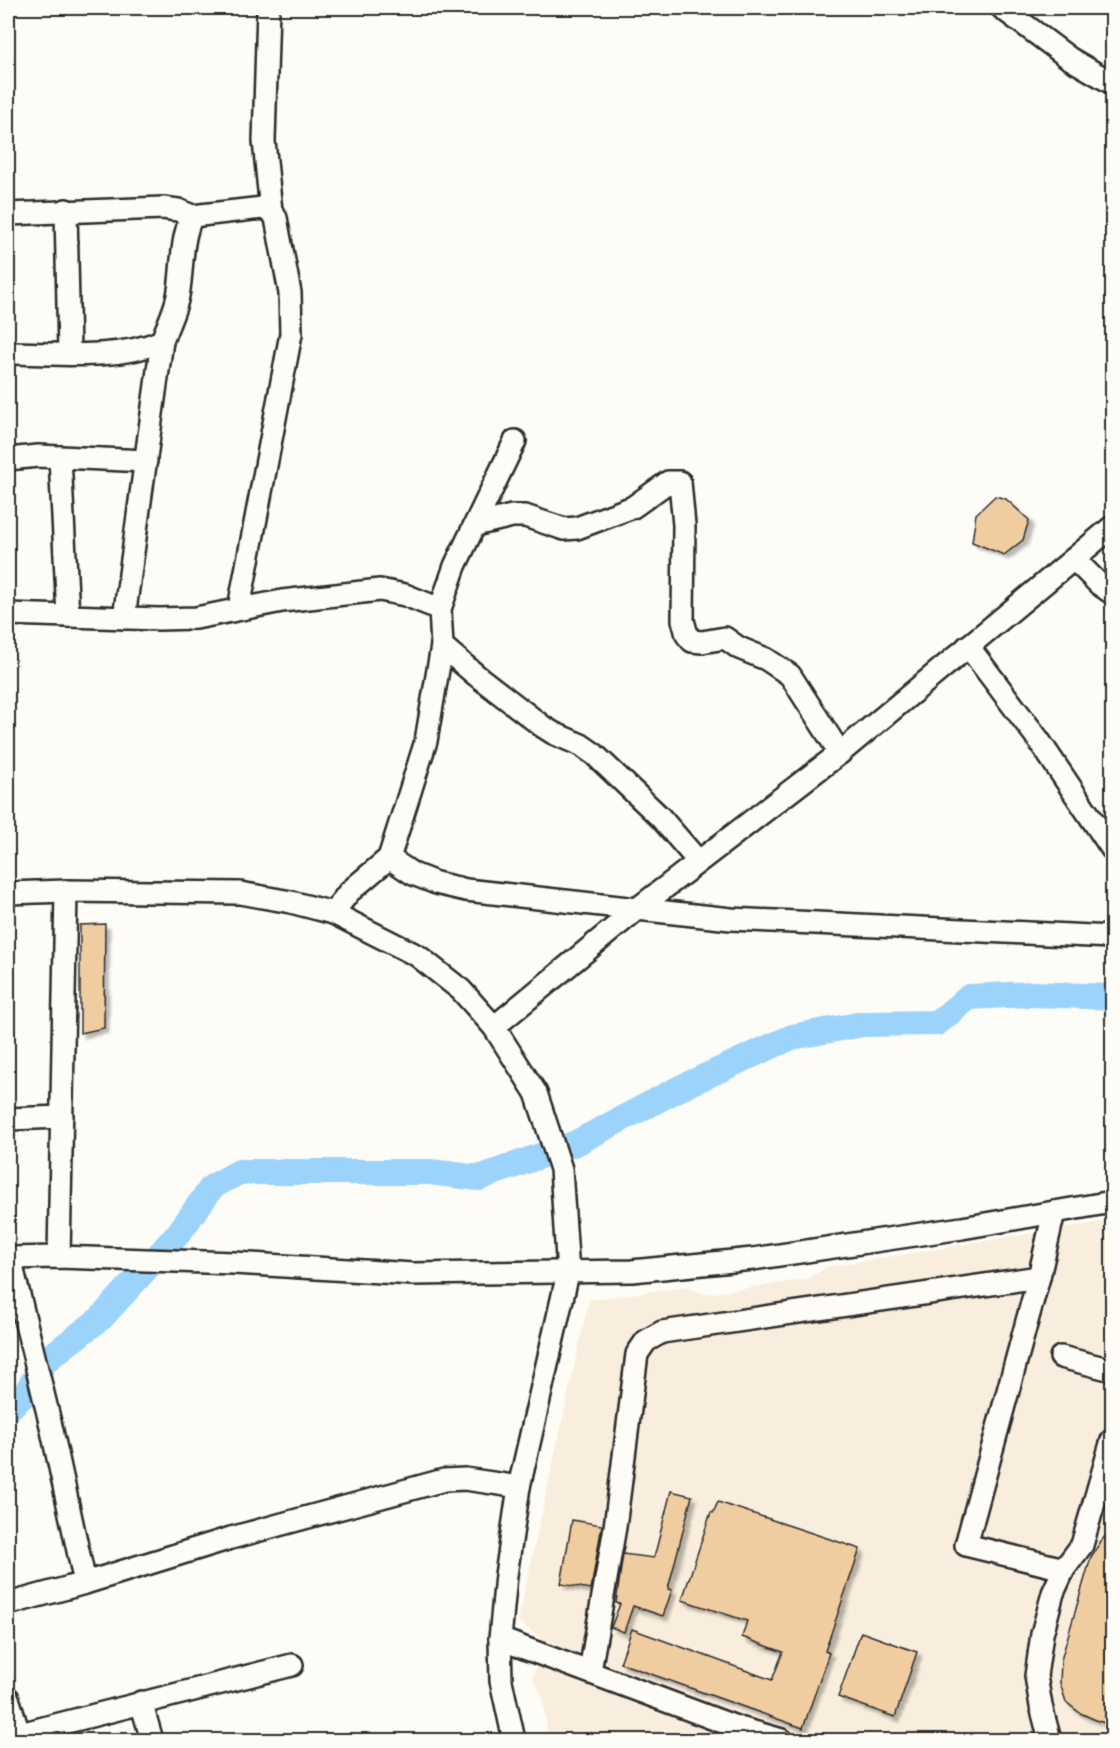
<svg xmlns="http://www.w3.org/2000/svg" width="1120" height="1748" font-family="'Comic Neue',sans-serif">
<defs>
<filter id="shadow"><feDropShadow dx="4.5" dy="4.5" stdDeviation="1.5" flood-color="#0004"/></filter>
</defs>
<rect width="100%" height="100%" fill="#fdfcf7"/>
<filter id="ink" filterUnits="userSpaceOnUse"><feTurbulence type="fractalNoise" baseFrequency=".0167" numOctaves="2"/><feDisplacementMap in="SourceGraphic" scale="12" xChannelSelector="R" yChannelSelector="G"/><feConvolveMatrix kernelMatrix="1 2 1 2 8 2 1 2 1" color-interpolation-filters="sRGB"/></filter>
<g filter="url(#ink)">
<path fill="#f9eedd" d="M1112 1220V1740H549L542 1695 533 1679 542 1639 518 1621 589 1300 684 1287 706 1294 808 1279 826 1267Z"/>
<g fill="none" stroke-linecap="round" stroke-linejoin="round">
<path stroke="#9cd3fb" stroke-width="26" d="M8 1409 26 1393 46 1360 101 1318 178 1234 212 1187 239 1172H430L479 1178 576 1143 682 1087 792 1037 863 1024 937 1023 969 997 1032 994 1112 997"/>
</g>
<g fill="#f0cda1" stroke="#2b2b2b" stroke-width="1.5" filter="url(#shadow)">
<path d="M995 496 1006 499 1029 520 1023 540 1004 555 972 542 976 514Z"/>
<path d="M105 924 104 1028 80 1033V925Z"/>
<path d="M671 1491 692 1496 668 1589 672 1590 663 1616 633 1606 624 1632 611 1627 620 1604 616 1603 623 1554 654 1558Z"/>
<path d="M718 1502 860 1549 825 1651 829 1653 803 1728 620 1663 632 1629 772 1680 783 1652 742 1637 747 1621 682 1600 711 1512 713 1513Z"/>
<path d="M572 1520 602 1525 591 1589 561 1584Z"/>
<path d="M1113 1528V1725L1098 1721 1080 1713 1066 1702 1060 1683 1061 1660 1091 1557 1101 1541Z"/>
<path d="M861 1632 917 1652 895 1717 838 1697Z"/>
</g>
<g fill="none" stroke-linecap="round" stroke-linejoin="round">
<defs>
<g id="minor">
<path d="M268 8 264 141 271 211"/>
<path d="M1002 8 1069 58 1112 83"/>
<path d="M66 210 69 353"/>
<path d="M8 214 163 208 178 210 192 216 263 208 271 211 276 218 290 293 291 334 239 608"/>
<path d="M8 353C57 353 115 361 162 341 167 326 175 311 178 296 183 270 180 241 192 216"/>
<path d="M60 457 68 616"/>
<path d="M8 459 38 456 146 461"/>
<path d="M475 525 512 516H525L564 529 577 528 633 507 668 482H680L684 525 683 620 687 635 692 641 702 642 725 638 739 648 766 659 790 675 840 753"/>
<path d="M1074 559 1099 584 1112 593"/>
<path d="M8 614 159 619 196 618 282 601 380 590 405 595 440 609"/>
<path d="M124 618 162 341"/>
<path d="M442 646 476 675 542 726 553 733 581 745 594 754 660 817 698 861"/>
<path d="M968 646 1038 739 1112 849"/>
<path d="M389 858 413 874 436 883 466 890 637 909 731 919 1112 937"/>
<path d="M8 893 66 891 240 893 291 902 333 913 418 956 461 990 494 1027 536 1093 561 1169 568 1273 519 1487 506 1575 500 1639 501 1681 514 1740"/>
<path d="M333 913 349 892 389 858 426 741 442 646 440 609 455 566 515 441"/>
<path d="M494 1027 637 909 840 753 1112 527"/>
<path d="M8 1119 62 1117"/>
<path d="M1054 1212 1039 1277 966 1545 1064 1569"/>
<path d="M59 1257 66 891"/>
<path d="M8 1258 59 1257 234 1263 413 1274 632 1271 753 1259 962 1228 1112 1202"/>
<path d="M10 1258 51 1426 85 1583"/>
<path d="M1061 1357 1112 1370"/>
<path d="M8 1604 85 1583 231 1538 444 1480 465 1479 519 1487"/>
<path d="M500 1639 736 1727 782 1740"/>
<path d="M590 1671 615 1527 637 1354 646 1341 662 1332 1039 1277"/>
<path d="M8 1698 19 1734"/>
<path d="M141 1702 152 1740"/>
<path d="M8 1737 292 1665"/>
<path d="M1050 1740 1041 1706 1036 1676 1042 1634 1053 1593 1064 1569 1082 1545 1112 1440"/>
</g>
</defs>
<use href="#minor" stroke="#2b2b2b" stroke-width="26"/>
<use href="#minor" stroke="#fdfcf7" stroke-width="21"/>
</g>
</g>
<rect width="1120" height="1748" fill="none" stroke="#fdfcf7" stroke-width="30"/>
<rect x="15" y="15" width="1090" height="1718" fill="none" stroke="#2b2b2b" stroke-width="2" filter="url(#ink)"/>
</svg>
